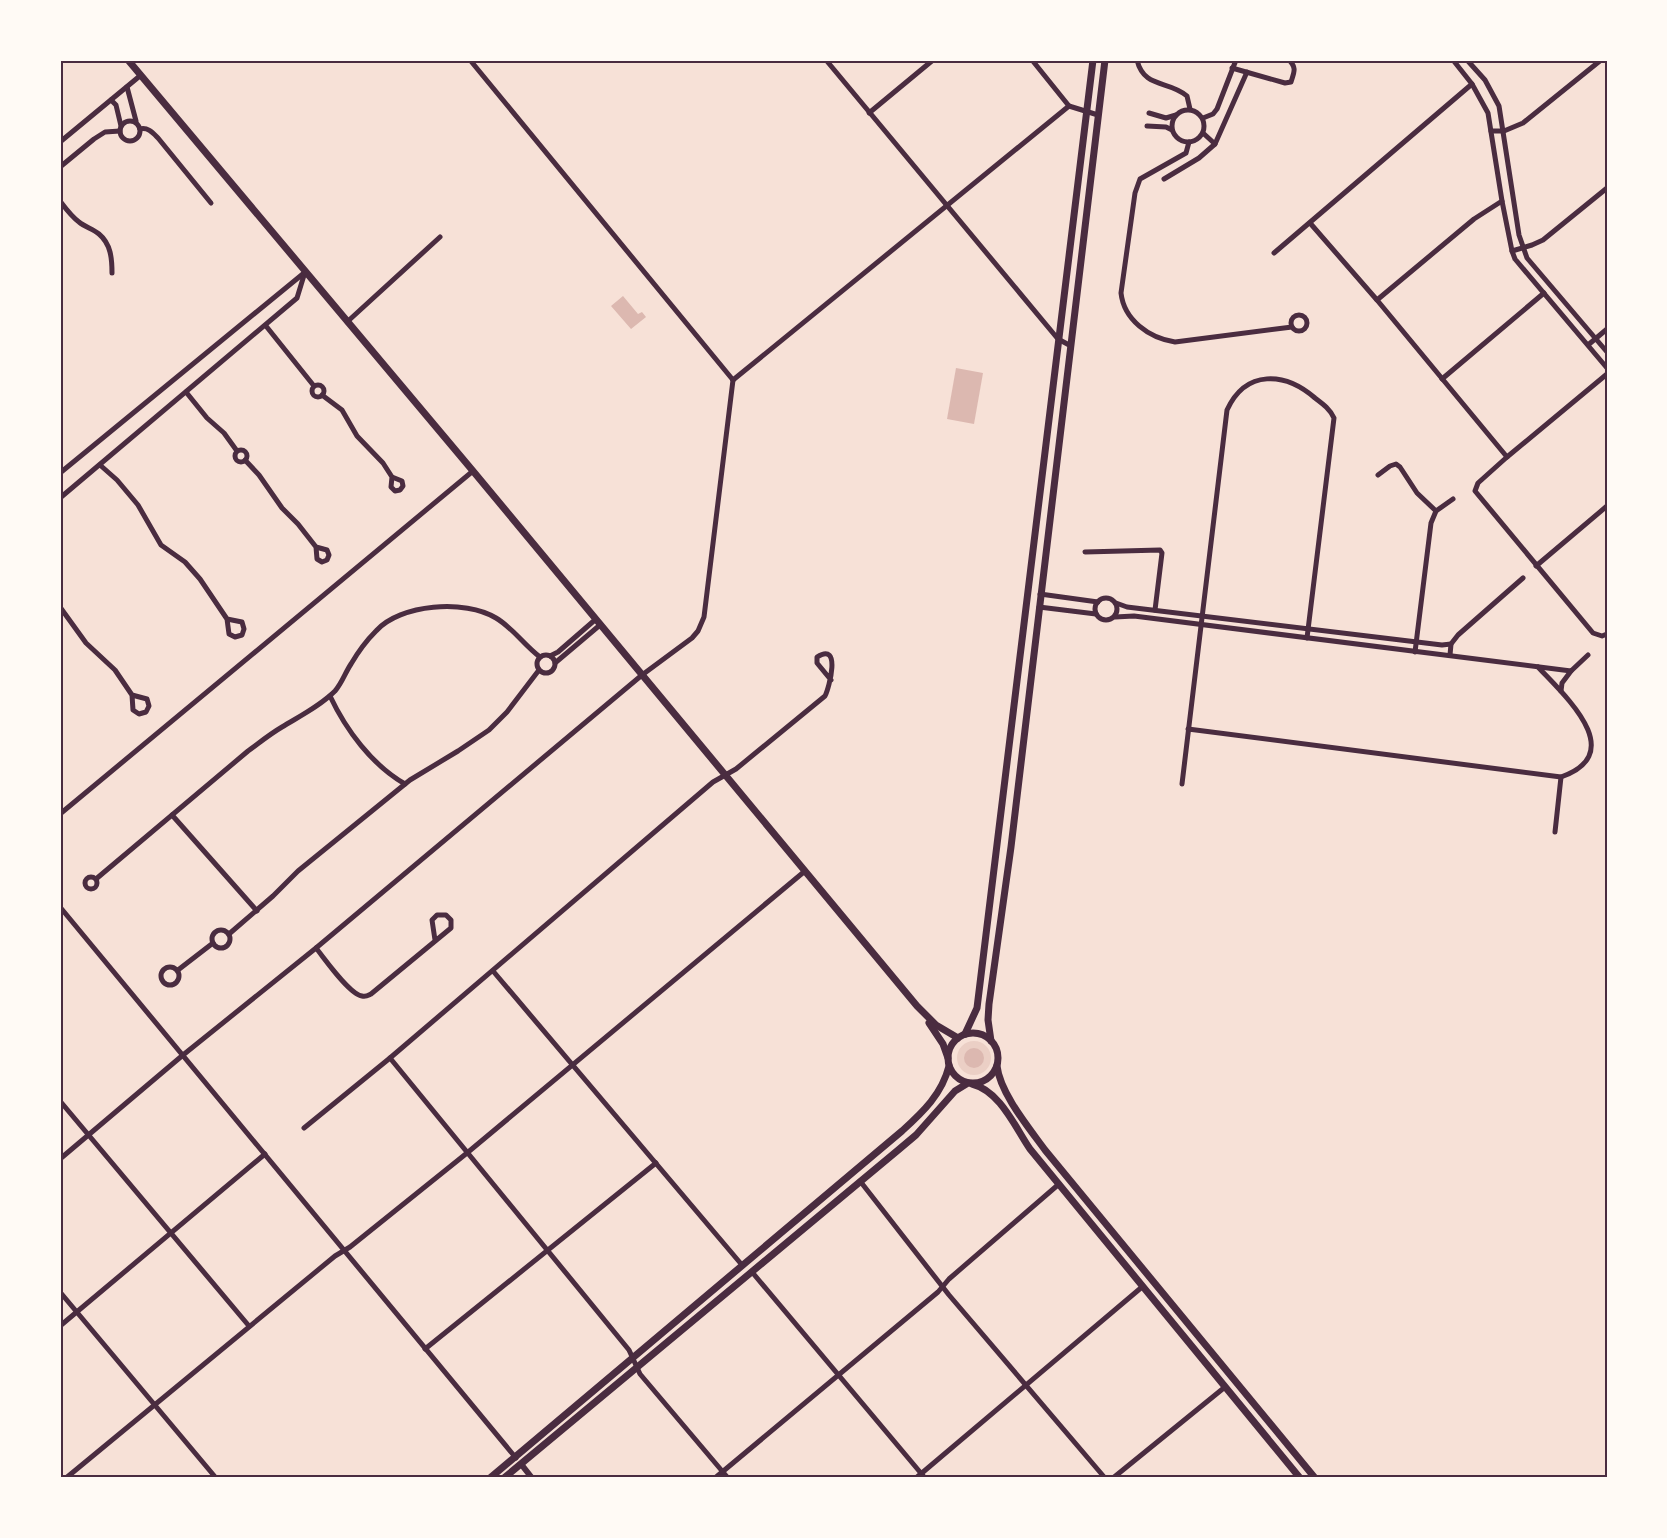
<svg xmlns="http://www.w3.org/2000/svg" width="1667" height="1538" font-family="'Noto Serif',serif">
<rect width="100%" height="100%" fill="#f7e1d7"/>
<circle fill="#ebcfc5" cx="974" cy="1058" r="17"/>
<g fill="#dcb8b0">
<path d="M623 296 638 314 642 312 646 317 631 329 611 306Z"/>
<path d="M956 368 983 373 974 424 947 419Z"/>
<circle cx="974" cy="1058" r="10"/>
</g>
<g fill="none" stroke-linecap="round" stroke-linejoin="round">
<g stroke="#4a2c40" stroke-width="5">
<path d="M470 60 733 380"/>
<path d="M826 60 1058 339 1071 346"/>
<path d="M1032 60 1069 106 1098 115"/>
<path d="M1137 60C1144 89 1169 80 1187 96L1190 109"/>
<path d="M1453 60 1472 84 1488 113 1502 201 1512 251 1515 259 1607 368"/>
<path d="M1467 60 1485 80 1499 106 1519 235 1527 258 1607 352"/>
<path d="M1232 68 1285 83 1291 82C1294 72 1297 68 1289 60"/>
<path d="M127 87 136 121"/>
<path d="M111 100 116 105 121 126"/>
<circle cx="1188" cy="126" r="16"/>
<path d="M869 113 933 60"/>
<path d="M1149 113 1166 118 1176 115"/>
<path d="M1203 118 1213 114 1217 109 1236 60"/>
<circle cx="130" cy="131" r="10"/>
<path d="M1147 126 1166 127 1172 130"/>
<path d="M140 129C148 127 153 133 158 138L211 203"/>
<path d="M1491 131H1504L1523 123 1601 60"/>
<path d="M1203 133 1215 144"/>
<path d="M60 142 141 75"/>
<path d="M1189 142 1186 153 1140 179 1135 193 1121 293C1124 320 1149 338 1175 342L1292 327"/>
<path d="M60 167 94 139 105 132 120 131"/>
<path d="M1164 179 1199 158 1215 144 1247 72"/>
<path d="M60 201C66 209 71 216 79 222 85 227 93 229 99 234 111 244 112 259 112 273"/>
<path d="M1310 223 1377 300 1507 457"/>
<path d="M1512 251 1532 245 1543 240 1607 188"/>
<path d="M1274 253 1472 84"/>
<path d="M1377 300 1474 219 1502 201"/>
<circle cx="1299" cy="323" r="8"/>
<path d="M347 322 440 237"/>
<path d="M266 326 314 386"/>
<path d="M1588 345 1607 329"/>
<path d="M1607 374 1507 457 1478 483 1475 491 1593 633 1602 636 1607 634"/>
<path d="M1442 379 1544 293"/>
<path d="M733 380 1069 106"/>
<circle cx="318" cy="391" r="6"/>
<path d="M186 392 207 418 224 433 237 451"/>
<path d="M322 395 342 410 357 436 383 463 392 477 402 481 403 486 400 490 395 491 391 487 392 477"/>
<circle cx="241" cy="456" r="6"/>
<path d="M245 460 259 475 282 508 298 524 316 547 317 559 322 562 327 560 329 555 327 550 316 547"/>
<path d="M100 465 117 480 138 505 161 545 185 562 200 579 227 619 229 634 235 637 242 635 244 629 242 622 227 619"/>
<path d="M60 473 304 273"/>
<path d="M1378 475 1390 466 1396 464 1400 467 1417 493 1436 511"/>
<path d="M60 498 297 298 305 272"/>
<path d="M1085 552 1160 550 1162 553 1155 610"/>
<path d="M1536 566 1607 506"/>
<path d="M1040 594 1098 602"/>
<circle cx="1106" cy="609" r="11"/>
<path d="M1116 603 1127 607 1442 645 1451 644"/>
<path d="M60 607 86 643 115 670 132 695 133 710 139 714 146 712 149 706 147 699 132 695"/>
<path d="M1039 607 1096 614"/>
<path d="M1115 617 1134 616 1571 671 1588 655"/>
<path d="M1415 652 1431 523 1436 511 1453 499"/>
<circle cx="546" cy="664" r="9"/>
<path d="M1450 655 1451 644 1458 635 1523 578"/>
<path d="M550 656 558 652 596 619"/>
<path d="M555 663 600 625"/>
<path d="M1561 691 1562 683 1571 671"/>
<path d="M330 696C346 730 372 765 405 784"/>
<path d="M1188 729 1561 777C1629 753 1565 696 1538 667"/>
<path d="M1182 784 1227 410C1246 369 1285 372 1315 398 1323 404 1330 409 1334 418L1307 638"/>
<path d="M60 814 473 471"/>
<path d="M172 815 257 911"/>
<path d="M1555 832 1561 777"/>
<circle cx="91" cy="883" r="6"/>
<path d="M96 879 248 751C259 743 270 734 282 727 300 716 320 706 335 691 342 683 345 673 351 664 358 652 366 641 376 631 400 604 465 599 496 618 513 628 524 645 540 657"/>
<path d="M60 907 516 1458"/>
<circle cx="221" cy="939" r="9"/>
<path d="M229 934 273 896 298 871 410 780 458 751 489 730 507 712 539 670"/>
<path d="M316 948C325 959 349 994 362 996 366 997 367 996 371 994L451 928V920L446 915H437L432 920 435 940"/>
<circle cx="170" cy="976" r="9"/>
<path d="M178 970 213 943"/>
<path d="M493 971 742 1265"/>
<path d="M390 1058 629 1350 640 1374 728 1478"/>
<path d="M60 1101 249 1326"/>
<path d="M304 1128 390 1058 713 782 736 769 825 696C829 688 842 641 817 657V663L831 680"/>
<path d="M60 1159 183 1055 316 948 642 675 692 638 698 631 704 617 733 380"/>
<path d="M860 1181 949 1295 1105 1478"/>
<path d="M752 1272 925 1478"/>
<path d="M60 1292 216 1478"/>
<path d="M60 1326 265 1154"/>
<path d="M425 1349 656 1163"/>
<path d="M66 1478 335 1256 350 1247 467 1153 805 871"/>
<path d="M715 1478 938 1292 949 1279 1059 1184"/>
<path d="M916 1478 1142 1287"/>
<path d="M1113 1478 1225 1387"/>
</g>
<path stroke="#4a2c40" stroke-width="6" d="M521 1464 532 1478"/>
<g stroke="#4a2c40" stroke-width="7">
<path d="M128 60 473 471 917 1006 936 1025 958 1038"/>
<path d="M929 1023 943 1044 948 1058"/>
<circle cx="973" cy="1058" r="25"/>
<path d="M965 1034 977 1008 1093 60"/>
<path d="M991 1041 988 1020 989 1004 1011 847 1105 60"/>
<path d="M997 1066C1000 1093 1029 1128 1045 1150L1315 1478"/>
<path d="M972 1084C1000 1091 1015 1127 1030 1149L1300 1478"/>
<path d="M490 1478 902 1131C923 1112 942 1094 949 1066"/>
<path d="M504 1478 897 1151 916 1135 955 1091 968 1083"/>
</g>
</g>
<rect width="1667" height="1538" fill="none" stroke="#fffaf5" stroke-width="123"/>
<rect x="62" y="62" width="1544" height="1414" fill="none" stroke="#4a2c40" stroke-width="2"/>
</svg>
